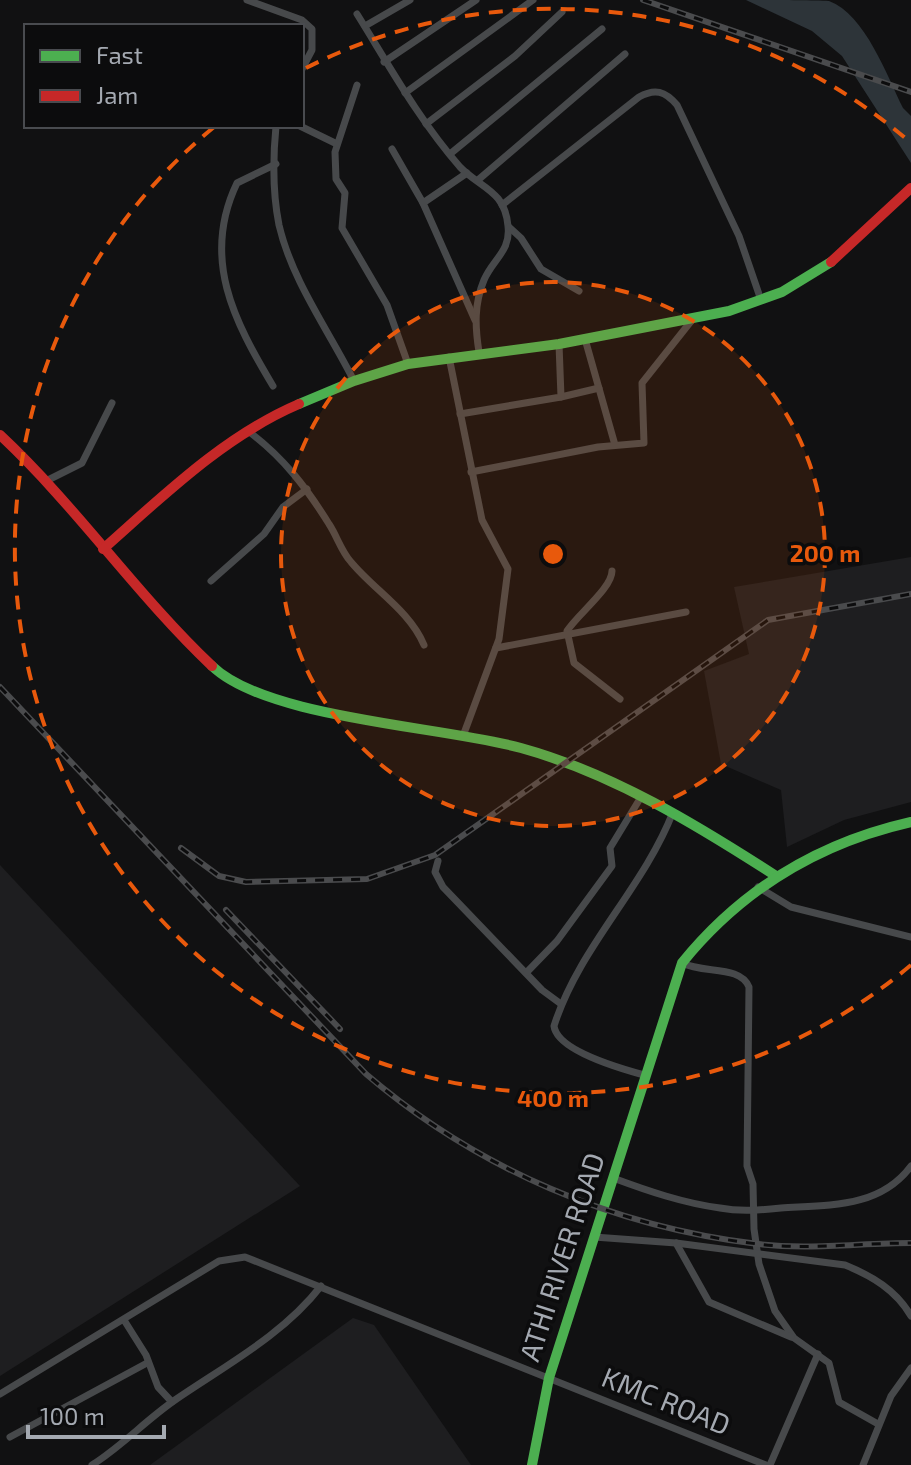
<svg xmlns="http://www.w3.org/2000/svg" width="911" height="1465" font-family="'Exo 2',sans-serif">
<rect width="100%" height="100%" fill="#111112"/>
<g fill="#1e1e20">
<path d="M911 557V802L844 820 787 847 781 790 721 764 704 671 749 654 734 587Z"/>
<path d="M0 865 300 1186 0 1376Z"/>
<path d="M353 1318 374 1325 471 1465H150Z"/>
</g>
<path fill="#2d3439" d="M746 0C767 0 810 0 829 1 865 14 887 76 903 108L911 116V163L842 56 812 31Z"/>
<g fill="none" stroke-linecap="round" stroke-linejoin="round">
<g stroke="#47494b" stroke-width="7">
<path d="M247 0 302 20 312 29V50L302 69"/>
<path d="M357 14C390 67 419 120 460 167 480 188 505 190 508 226 511 251 493 259 484 280 474 304 475 327 479 352"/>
<path d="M365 26 410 0"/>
<path d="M384 62 476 0"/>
<path d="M357 85 335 152 336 179 345 193 342 228 387 305 408 364"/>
<path d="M405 93 533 0"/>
<path d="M426 124 515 56 562 12"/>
<path d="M276 126C273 157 273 195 279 225 292 281 329 331 354 381"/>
<path d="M300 126 337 144"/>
<path d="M392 149 423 203"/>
<path d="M450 154 602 29"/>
<path d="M467 173 423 203 475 320"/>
<path d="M478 180 625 54"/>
<path d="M502 205 639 97C655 88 665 91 677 105L739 236 761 300"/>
<path d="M509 227 521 238 541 269 579 291"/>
<path d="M585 339 615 445"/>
<path d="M449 357 482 520 508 569 499 639 463 736"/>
<path d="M273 386C234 321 201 258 237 183L276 164"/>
<path d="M561 397 599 388"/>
<path d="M460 414 561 397 559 344"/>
<path d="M248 431C283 457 306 487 329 524 337 536 341 551 351 562 374 590 410 611 424 645"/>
<path d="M471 472 598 447 644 443 642 383 692 320"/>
<path d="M48 480 82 463 112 403"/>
<path d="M612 571C612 588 578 614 567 631L574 663 620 699"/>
<path d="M211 581 264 534 283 507 307 489"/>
<path d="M496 648 686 612"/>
<path d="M438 861 435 872 443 887 542 990 561 1004"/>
<path d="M758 887 791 907 911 937"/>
<path d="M682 963C704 974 740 965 749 987L747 1166 753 1184 754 1229 759 1264 775 1311 794 1338 829 1363 839 1402 878 1424"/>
<path d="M527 972 557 941 612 866 610 848 641 797"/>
<path d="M644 1075C622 1069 557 1051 554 1026 579 947 643 889 673 812"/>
<path d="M613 1178C648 1191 683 1203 720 1208 741 1212 761 1210 781 1208 829 1205 880 1208 911 1166"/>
<path d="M594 1237 676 1243 845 1265C872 1276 896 1290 911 1316"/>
<path d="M676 1243 709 1302 791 1337"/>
<path d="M124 1320 146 1355 158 1387 172 1402"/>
<path d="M0 1394 219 1261 245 1257 766 1465"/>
<path d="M10 1437 147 1363"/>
<path d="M92 1465C122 1446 146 1420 175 1400 226 1365 283 1335 321 1286"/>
<path d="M770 1465 818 1354"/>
<path d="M863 1465 891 1396 911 1368"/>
</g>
<g stroke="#4caf50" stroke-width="10">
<path d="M299 404 354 381 408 364 559 344 729 311 782 292 831 262"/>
<path d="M212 666C267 719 442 726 521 748 612 773 697 825 776 876"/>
<path d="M532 1465 549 1378 682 963C742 889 818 843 911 822"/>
</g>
<g stroke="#c62828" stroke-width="10">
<path d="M831 262 911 188"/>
<path d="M0 435C77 507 136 594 212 666"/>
<path d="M103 549C163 496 224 436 299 404"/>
</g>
<defs>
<g id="rail">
<path d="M643 0 911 92"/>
<path d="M0 687 366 1074C477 1169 614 1227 758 1244 807 1250 861 1243 911 1243"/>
<path d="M181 848 219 876 246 882 367 879 435 855 768 620 911 594"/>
<path d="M226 910 340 1029"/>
</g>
</defs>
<use href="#rail" stroke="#4a4b4d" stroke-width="6"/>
<use href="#rail" stroke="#0c0c0d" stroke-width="3" stroke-dasharray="9" stroke-linecap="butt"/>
</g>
<circle cx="553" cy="554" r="272" fill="#e8590c" fill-opacity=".12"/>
<g fill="none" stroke="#e8590c" stroke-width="4" stroke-dasharray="14 10">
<circle cx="553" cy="554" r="272"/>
<path d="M911 965A545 545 0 1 1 214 127M306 68A545 545 0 0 1 911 143"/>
</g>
<g text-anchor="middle" stroke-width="7" stroke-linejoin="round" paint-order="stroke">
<g font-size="28" fill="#a4a9b1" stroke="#0c0c0d">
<text transform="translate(562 1257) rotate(-72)" y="10">ATHI RIVER ROAD</text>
<text transform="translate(666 1401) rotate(22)" y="10">KMC ROAD</text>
</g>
</g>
<circle cx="553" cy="554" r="12" fill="#e8590c" stroke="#0c0c0d" stroke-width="4"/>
<g font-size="24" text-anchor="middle" font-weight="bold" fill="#e8590c" stroke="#0c0c0d" stroke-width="7" stroke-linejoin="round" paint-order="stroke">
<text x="825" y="562">200 m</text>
<text x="553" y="1107">400 m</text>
</g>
<rect x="24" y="24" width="280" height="104" fill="#0c0c0d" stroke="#494b4f" stroke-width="2"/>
<rect x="40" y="50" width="40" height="12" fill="#4caf50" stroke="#494b4f" stroke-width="2"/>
<text x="96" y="64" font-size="24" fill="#a4a9b1">Fast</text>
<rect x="40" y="90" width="40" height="12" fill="#c62828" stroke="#494b4f" stroke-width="2"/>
<text x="96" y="104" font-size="24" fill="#a4a9b1">Jam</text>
<path d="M28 1425v12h136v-12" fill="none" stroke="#a4a9b1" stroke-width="4"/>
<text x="40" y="1425" font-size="24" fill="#a4a9b1" stroke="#0c0c0d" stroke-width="6" paint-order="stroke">100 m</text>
</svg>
